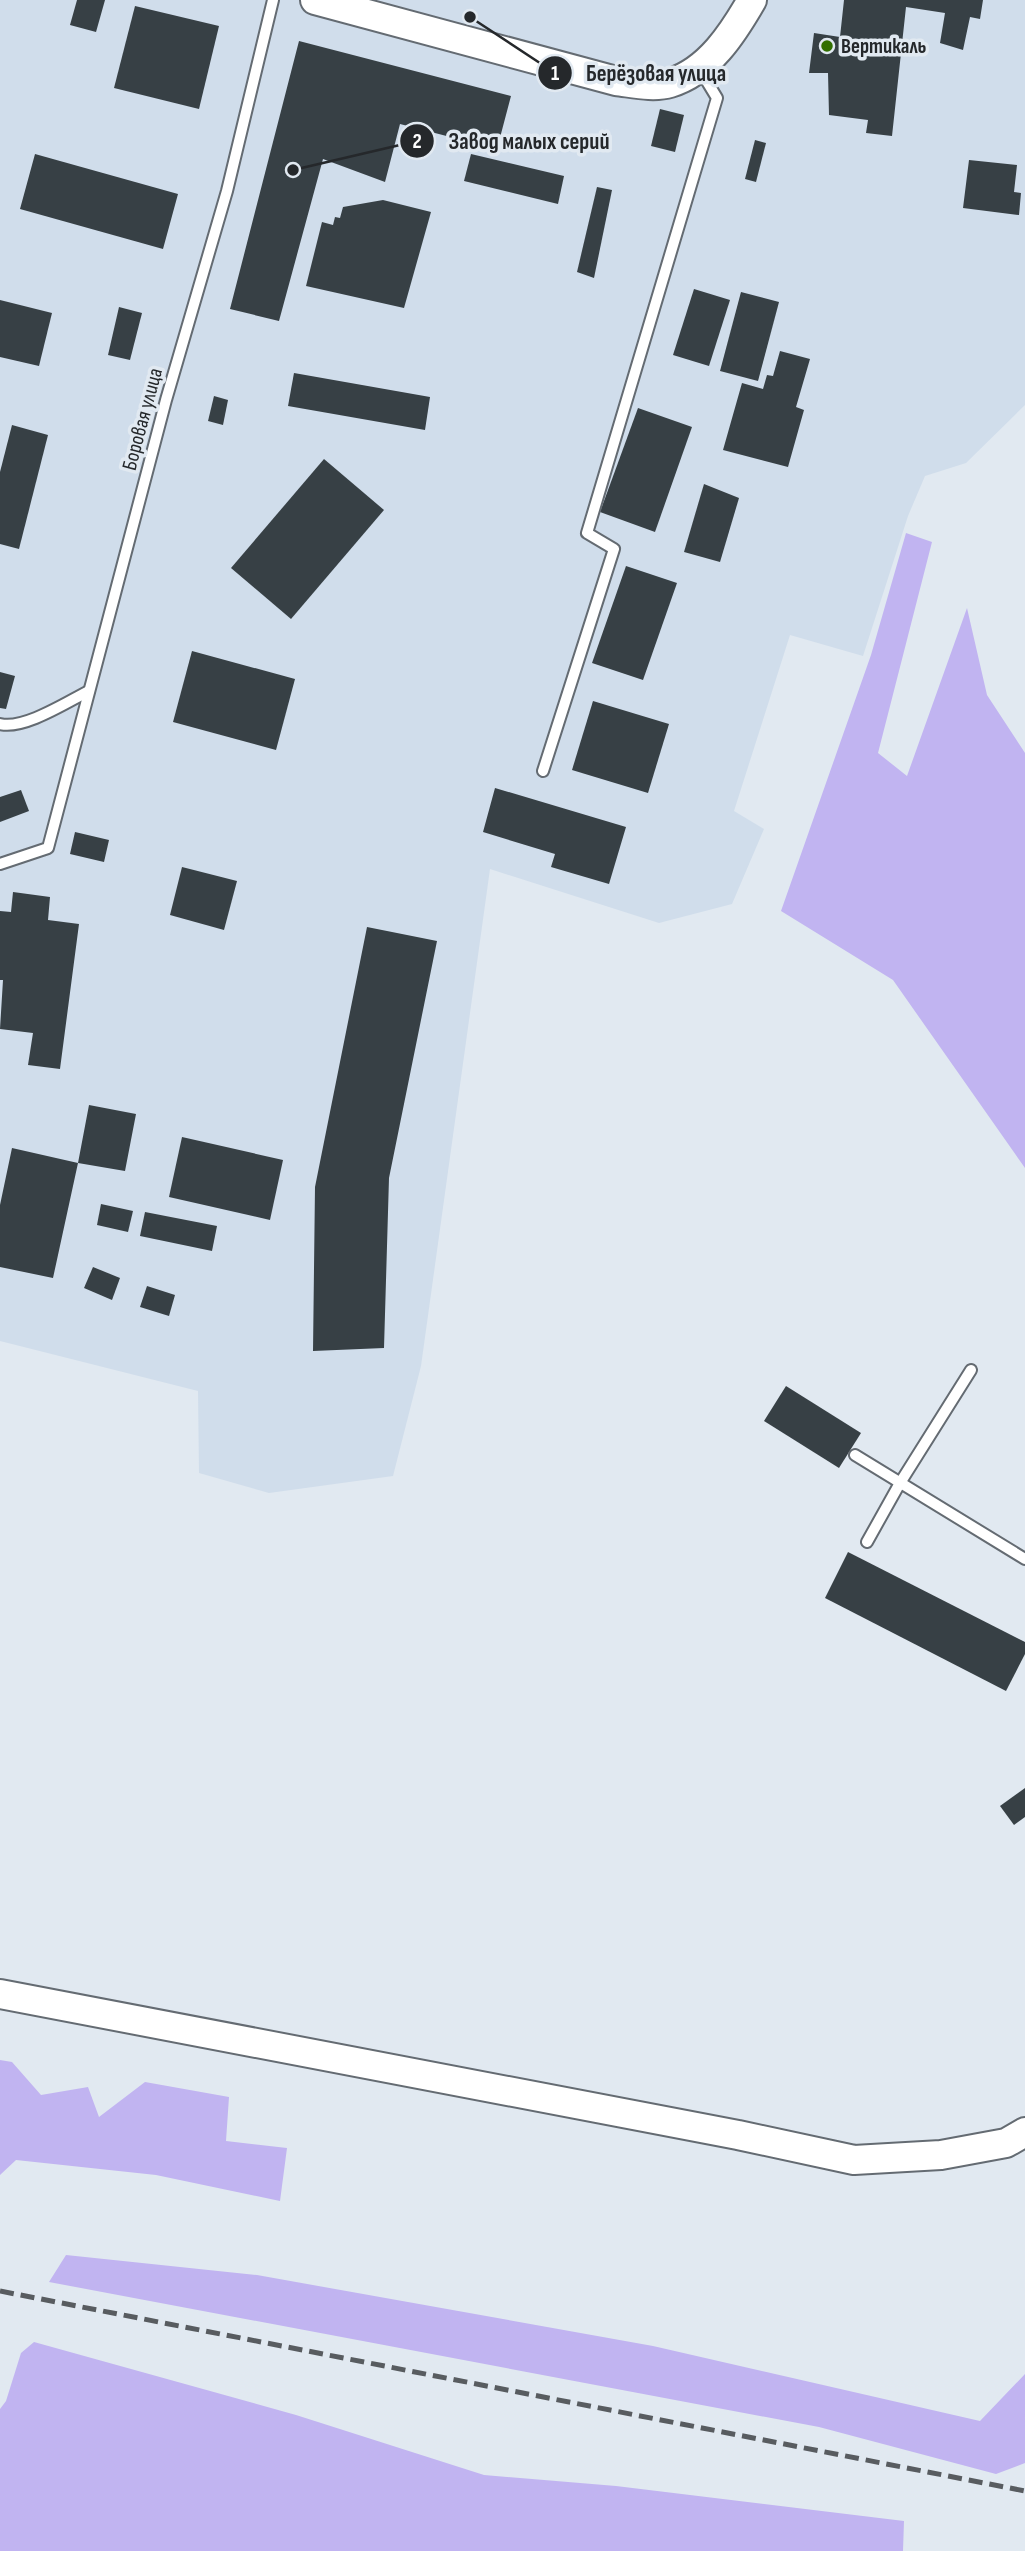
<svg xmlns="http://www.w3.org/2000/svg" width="1025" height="2551" font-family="'Sofia Sans Condensed',sans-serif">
<rect width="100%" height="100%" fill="#e1e9f1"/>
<path fill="#d0ddeb" d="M0 0H1025V405L966 463 925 476 908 516 863 656 790 635 734 811 764 829 732 904 659 923 490 869 421 1366 393 1476 269 1493 199 1473 198 1391 0 1341Z"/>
<g fill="#c1b4f1">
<path d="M906 533 932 542 878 753 907 776 967 608 987 695 1025 753V1168L893 980 781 911 871 655Z"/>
<path d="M0 2060 12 2062 41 2095 88 2087 99 2117 145 2082 229 2097 226 2141 287 2148 280 2201 156 2175 16 2160 0 2175Z"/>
<path d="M66 2255 257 2275 653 2346 980 2421 1025 2374V2463L996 2474 819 2427 49 2282Z"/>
<path d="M34 2342 296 2415 484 2475 616 2486 904 2521 903 2551H0V2409L6 2401 21 2353Z"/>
</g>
<g fill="#374045">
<path d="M77 0H105L96 32 70 25Z"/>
<path d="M844 0H983L980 19 970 17 963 50 940 43 945 13 906 7 892 136 866 133 868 120 829 115 828 73H809L814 33 840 37Z"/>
<path d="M135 6 219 26 199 109 114 88Z"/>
<path d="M299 41 511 96 497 149 400 124 385 182 323 159 279 321 230 309Z"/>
<path d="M660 109 684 115 675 152 651 146Z"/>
<path d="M755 140 766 143 756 182 745 179Z"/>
<path d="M35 154 178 194 163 249 20 209Z"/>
<path d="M471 154 564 176 558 204 464 181Z"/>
<path d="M969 160 1017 165 1014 192 1021 193 1019 215 963 208Z"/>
<path d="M597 187 612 190 594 278 577 272Z"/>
<path d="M383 200 431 212 404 308 306 286 322 222 333 225 335 217 340 218 343 207Z"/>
<path d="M694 289 730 300 709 366 673 355Z"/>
<path d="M741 292 779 302 758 381 720 371Z"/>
<path d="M0 300 52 313 39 366 0 357Z"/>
<path d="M119 307 142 313 130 360 108 355Z"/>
<path d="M780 351 810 359 796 407 804 410 788 467 723 450 742 383 763 389 767 375 773 376Z"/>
<path d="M294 373 430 397 425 430 288 406Z"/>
<path d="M214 396 228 400 223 425 208 421Z"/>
<path d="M638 408 692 427 655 532 600 512Z"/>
<path d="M12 425 48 435 19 549 0 544V472Z"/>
<path d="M324 459 384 510 291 619 231 568Z"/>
<path d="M704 484 739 498 720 562 684 552Z"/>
<path d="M626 566 677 583 643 680 592 663Z"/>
<path d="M192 651 295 679 276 750 173 722Z"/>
<path d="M0 672 15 676 6 709 0 708Z"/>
<path d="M593 701 669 724 648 793 572 770Z"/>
<path d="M495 788 626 827 609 884 551 867 555 854 483 832Z"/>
<path d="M21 790 29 811 0 822V797Z"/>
<path d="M75 832 109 840 104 862 70 854Z"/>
<path d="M182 867 237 881 224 930 170 915Z"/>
<path d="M13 892 50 897 48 920 79 924 60 1069 28 1065 33 1033 0 1029 3 980H0V911L11 912Z"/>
<path d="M367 927 437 941 389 1178 384 1348 313 1351 315 1187Z"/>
<path d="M89 1105 136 1114 125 1171 78 1163 53 1278 0 1267V1205L12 1148 78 1163Z"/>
<path d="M182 1137 283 1160 270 1220 169 1197Z"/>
<path d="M101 1204 133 1211 128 1232 97 1225Z"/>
<path d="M145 1212 217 1226 212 1251 140 1236Z"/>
<path d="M93 1267 120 1278 112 1300 84 1288Z"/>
<path d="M147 1286 175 1295 169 1316 140 1307Z"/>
<path d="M786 1386 861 1433 839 1468 764 1421Z"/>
<path d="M848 1552 1025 1642V1654L1006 1691 825 1598Z"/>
<path d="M1025 1788V1817L1014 1825 1000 1806Z"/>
</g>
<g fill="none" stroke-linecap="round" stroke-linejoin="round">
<defs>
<g id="lane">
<path d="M0 724C24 730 67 702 89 691"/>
<path d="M543 771 614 549 587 533 717 98 700 70"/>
<path d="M0 864 48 848 166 400 227 191 273 0"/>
<path d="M855 1455 1025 1559"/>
<path d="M867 1542 900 1483 971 1370"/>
</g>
<g id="secondary">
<path d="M315 0 616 81C633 83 653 88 670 83 709 71 733 33 752 0"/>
<path d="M0 1994 738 2135 854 2160 941 2155 1006 2143 1025 2132"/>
</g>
</defs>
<use href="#lane" stroke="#646b72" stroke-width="14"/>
<use href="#secondary" stroke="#646b72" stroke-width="32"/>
<use href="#lane" stroke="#fff" stroke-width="10"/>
<use href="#secondary" stroke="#fff" stroke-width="28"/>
<path stroke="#585c60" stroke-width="5" stroke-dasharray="14 7" stroke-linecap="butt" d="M0 2291 1025 2491"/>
</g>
<circle fill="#326f00" stroke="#e1e9f1" stroke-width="2.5" cx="827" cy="46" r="7"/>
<g text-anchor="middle" stroke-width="7" stroke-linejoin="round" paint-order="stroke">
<g font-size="21" font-weight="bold" fill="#25282b" stroke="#e1e9f1" text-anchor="start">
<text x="841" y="53">Вертикаль</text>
</g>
<g font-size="21" fill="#25282b" stroke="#e1e9f1">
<text transform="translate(142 419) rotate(-75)" y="7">Боровая улица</text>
</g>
</g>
<path fill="none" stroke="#25282b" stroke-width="2.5" d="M470 17L555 73M293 170L417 141"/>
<g fill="#25282b" stroke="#e1e9f1" stroke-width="2.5">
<circle cx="470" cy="17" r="7"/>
<circle cx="293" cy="170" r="7"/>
<circle cx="555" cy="73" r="18"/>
<circle cx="417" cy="141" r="18"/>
</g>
<g font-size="21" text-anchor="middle" font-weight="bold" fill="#fff">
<text x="555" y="80">1</text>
<text x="417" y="148">2</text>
</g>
<g font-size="23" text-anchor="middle" font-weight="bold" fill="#25282b" stroke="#e1e9f1" stroke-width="7" stroke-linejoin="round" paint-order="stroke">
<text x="656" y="81">Берёзовая улица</text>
<text x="529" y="149">Завод малых серий</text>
</g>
</svg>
